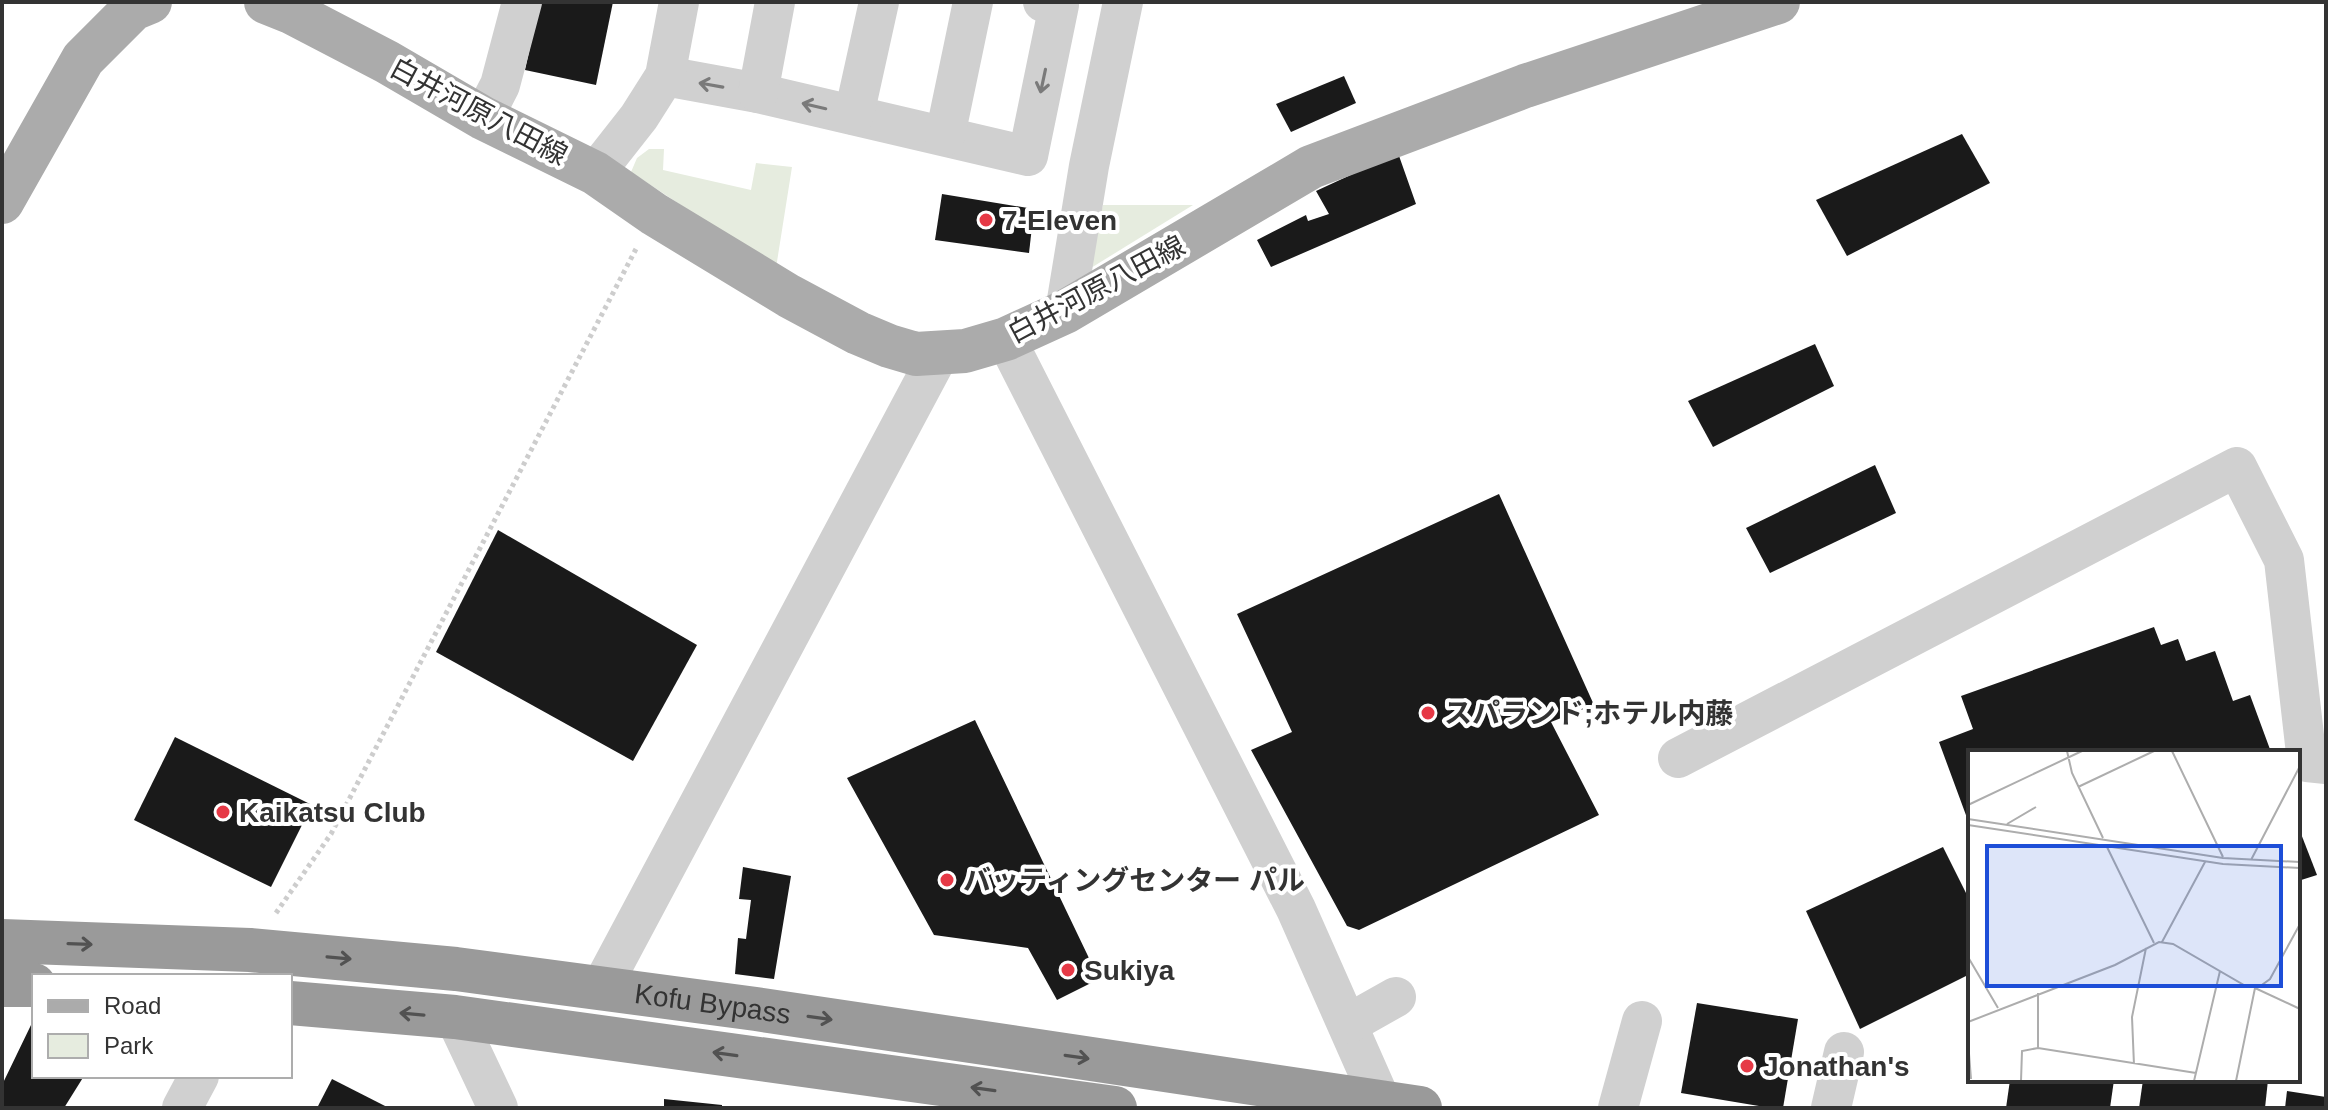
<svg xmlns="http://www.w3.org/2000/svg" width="2328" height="1110" font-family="Helvetica,'Noto Sans JP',sans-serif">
<rect width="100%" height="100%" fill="#fff"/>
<g fill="#e6ecdf">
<path d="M649 149H664L663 170 751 190 756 163 792 167 776 268 631 172 637 158Z"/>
<path d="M1103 205H1193L1086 271Z"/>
</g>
<g fill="#1a1a1a">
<path d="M540 2H613L596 85 525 70Z"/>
<path d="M1344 76 1356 103 1291 132 1276 104Z"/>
<path d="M1962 134 1990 183 1847 256 1816 200Z"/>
<path d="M1398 153 1416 204 1271 267 1257 240 1306 215 1308 221 1329 214 1316 191Z"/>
<path d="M942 194 1034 209 1029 253 935 240Z"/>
<path d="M1815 344 1834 386 1713 447 1688 401Z"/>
<path d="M1875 465 1896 513 1770 573 1746 528Z"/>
<path d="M1499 494 1594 705 1551 722 1599 815 1359 930 1347 926 1251 750 1292 732 1237 614Z"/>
<path d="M498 530 697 645 633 761 436 652Z"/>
<path d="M2154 627 2161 645 2178 639 2186 661 2215 651 2233 701 2250 695 2271 752H1970V826L1939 742 1973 729 1961 696Z"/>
<path d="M975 720 1099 979 1057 1000 1028 948 934 935 847 778Z"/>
<path d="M175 737 312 805 271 887 134 820Z"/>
<path d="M2298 826 2317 875 2298 881Z"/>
<path d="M1943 847 1970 901V974L1860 1029 1806 911Z"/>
<path d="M743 867 791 876 774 979 735 974 738 938 746 939 751 900 739 899Z"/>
<path d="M1697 1003 1798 1019 1783 1108H1771L1681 1093Z"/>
<path d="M31 1025 34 1026V1076H84L64 1108H2V1085Z"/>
<path d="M332 1079 389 1108H317Z"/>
<path d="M2010 1080H2114L2110 1108H2006Z"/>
<path d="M2143 1080H2268L2265 1108H2139Z"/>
<path d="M2287 1091 2326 1097V1108H2285Z"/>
<path d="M664 1099 722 1105V1108H664Z"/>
</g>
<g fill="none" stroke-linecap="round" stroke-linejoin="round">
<path stroke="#cdcdcd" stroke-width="5" stroke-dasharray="4 4" stroke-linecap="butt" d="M276 913 331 834 637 247"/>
<g stroke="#d0d0d0" stroke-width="40">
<path d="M665 76 758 93 1028 156 1059 5 1043 2"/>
<path d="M758 93 775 2"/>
<path d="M854 115 879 2"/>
<path d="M483 118 500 85 522 2"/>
<path d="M945 136 973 2"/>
<path d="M595 173 639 117 665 76 679 2"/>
<path d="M1065 312 1089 166 1123 2"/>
<path d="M1006 339 1296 909 1384 1108"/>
<path d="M1678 758 2237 467 2284 560 2307 762 2326 764"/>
<path d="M601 988 940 352"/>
<path d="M455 1017 498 1108"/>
<path d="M1348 1024 1396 997"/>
<path d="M182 1108 199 1076"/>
<path d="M1618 1108 1642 1021"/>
<path d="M1831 1108 1844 1052"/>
</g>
<g stroke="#ababab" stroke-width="44">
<path d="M266 2 291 12 387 62 483 118 595 173 654 214 789 296 858 333 889 346 916 354 965 351 1006 339 1065 312 1311 167 1525 86 1778 2"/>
<path d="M2 202 83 59 133 9 150 2"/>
</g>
<g stroke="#9a9a9a" stroke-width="44">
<path id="s1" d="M2 941 250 950 456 969 756 1009 1420 1108"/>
<path d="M2 985H34"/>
<path d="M290 1003 455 1017 1115 1108"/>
</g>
</g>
<defs><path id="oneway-shaft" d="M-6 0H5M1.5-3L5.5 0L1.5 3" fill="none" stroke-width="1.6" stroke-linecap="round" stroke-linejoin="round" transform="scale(2)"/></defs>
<g stroke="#7a7a7a">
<use href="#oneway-shaft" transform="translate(1043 81) rotate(102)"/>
<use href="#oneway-shaft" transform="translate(711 85) rotate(-170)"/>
<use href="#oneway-shaft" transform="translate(814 106) rotate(-167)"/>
</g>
<g stroke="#525252">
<use href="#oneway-shaft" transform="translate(80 944) rotate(2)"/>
<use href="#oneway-shaft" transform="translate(339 958) rotate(5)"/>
<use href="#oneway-shaft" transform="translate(412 1014) rotate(-175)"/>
<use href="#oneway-shaft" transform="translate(820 1018) rotate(8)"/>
<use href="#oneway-shaft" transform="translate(725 1054) rotate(-172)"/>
<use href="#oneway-shaft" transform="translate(1077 1057) rotate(8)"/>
<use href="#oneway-shaft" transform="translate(983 1089) rotate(-172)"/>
</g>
<g fill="#e63946" stroke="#fff" stroke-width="3">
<circle cx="986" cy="220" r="8"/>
<circle cx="1428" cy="713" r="8"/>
<circle cx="223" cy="812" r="8"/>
<circle cx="947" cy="880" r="8"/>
<circle cx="1068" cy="970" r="8"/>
<circle cx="1747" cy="1066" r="8"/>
</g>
<g text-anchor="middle" stroke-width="8" stroke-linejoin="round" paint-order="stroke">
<g font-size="28" fill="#333" stroke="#fff">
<text transform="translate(479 111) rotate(28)" y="10">白井河原八田線</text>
<text transform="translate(1096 289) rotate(-28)" y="10">白井河原八田線</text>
<text dy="10" stroke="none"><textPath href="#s1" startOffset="714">Kofu Bypass</textPath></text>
</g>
<g font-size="28" font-weight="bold" fill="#333" stroke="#fff" text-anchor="start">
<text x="1002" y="230">7-Eleven</text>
<text x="1444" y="723">スパランド;ホテル内藤</text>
<text x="239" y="822">Kaikatsu Club</text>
<text x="963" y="890">バッティングセンター パル</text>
<text x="1084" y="980">Sukiya</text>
<text x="1763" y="1076">Jonathan's</text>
</g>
</g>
<g transform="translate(1968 750)">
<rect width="332" height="332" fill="#fff"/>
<path fill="none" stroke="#adadad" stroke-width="2" d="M99 1 104 23 135 88M204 1 255 107M110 37 186 1M0 55 114 1M0 69 255 108 332 112M39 74 68 57M0 75 255 114 332 118M139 97 186 193M283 110 332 16M194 192 237 112M0 207 30 258M70 243V298M0 272 147 215 191 192 205 194 276 235 291 237 302 229 332 174M0 291 3 329M166 315 164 267 178 198M53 331 54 301 70 298 228 323M226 331 252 221M268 331 287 238 332 259"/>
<path fill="#1d4ed8" fill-opacity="0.15" stroke="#1d4ed8" stroke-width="4" d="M19 96H313V236H19Z"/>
<rect width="332" height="332" fill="none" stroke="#333" stroke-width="4"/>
</g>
<rect width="2328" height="1110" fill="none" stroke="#333333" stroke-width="8"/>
<rect x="32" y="974" width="260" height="104" fill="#ffffff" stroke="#adadad" stroke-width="2"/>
<rect x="48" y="1000" width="40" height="12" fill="#ababab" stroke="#adadad" stroke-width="2"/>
<text x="104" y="1014" font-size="24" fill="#333333">Road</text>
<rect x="48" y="1034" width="40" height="24" fill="#e6ecdf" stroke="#adadad" stroke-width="2"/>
<text x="104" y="1054" font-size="24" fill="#333333">Park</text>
</svg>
